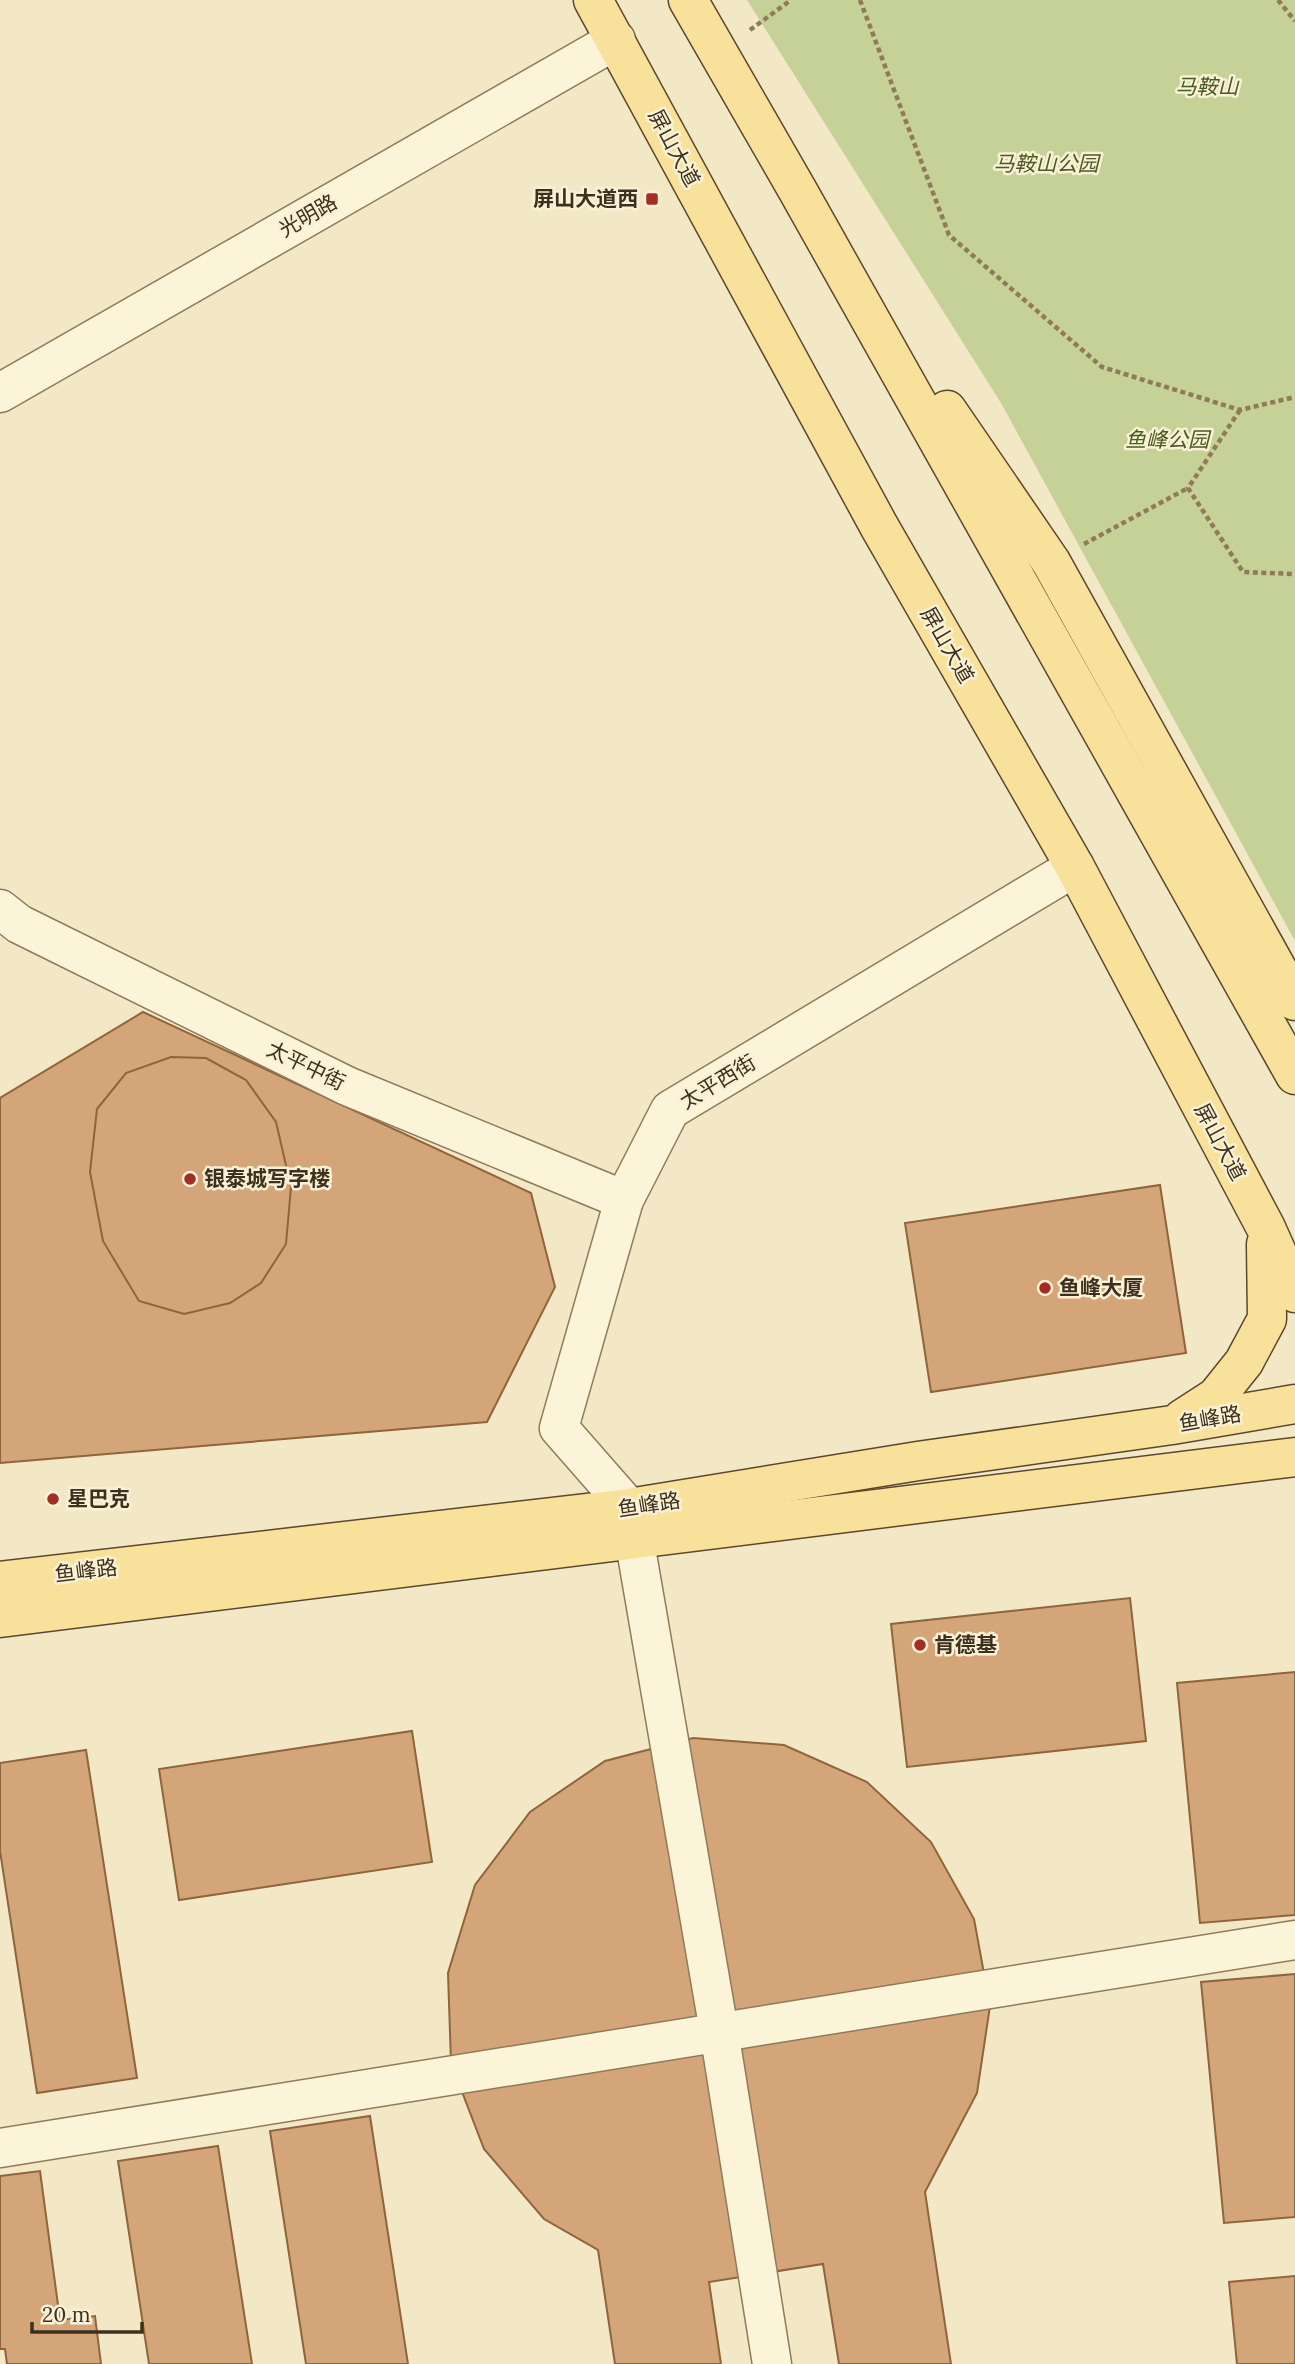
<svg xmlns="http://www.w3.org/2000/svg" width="1295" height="2364" font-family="Lora,'Noto Sans SC',serif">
<rect width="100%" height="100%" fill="#f2e8c5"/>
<path fill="#c6d197" d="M747 0H1295V941L1001 403Z"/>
<g fill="#d3a578" stroke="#90643d" stroke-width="2">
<path d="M143 1012 531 1193 555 1287 487 1422 0 1463V1098Z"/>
<path d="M171 1057 206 1058 246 1080 276 1122 291 1187 286 1244 261 1283 230 1303 184 1314 139 1301 103 1241 90 1172 97 1109 126 1073Z"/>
<path d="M1160 1185 1186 1353 931 1392 905 1223Z"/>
<path d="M1130 1598 1146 1741 907 1767 891 1624Z"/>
<path d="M1295 1672V1915L1200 1923 1177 1683Z"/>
<path d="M412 1731 432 1862 179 1900 159 1769Z"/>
<path d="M693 1738 784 1745 867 1782 931 1842 974 1919 990 2006 977 2093 925 2192 951 2364H839L823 2264 709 2282 721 2364H615L598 2250 544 2219 484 2149 451 2063 448 1973 475 1885 530 1812 605 1761Z"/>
<path d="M86 1750 137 2078 37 2093 0 1851V1763Z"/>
<path d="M1295 1974V2217L1224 2223 1201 1982Z"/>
<path d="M370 2116 408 2364H306L270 2131Z"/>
<path d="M218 2146 252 2364H149L118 2161Z"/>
<path d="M40 2171 60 2320 95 2316 101 2364H7L5 2349H0V2176Z"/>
<path d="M1295 2276V2364H1237L1229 2282Z"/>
</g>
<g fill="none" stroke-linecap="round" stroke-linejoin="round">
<defs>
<g id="minor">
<path d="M0 393 616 40"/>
<path d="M0 909 19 924 347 1086 624 1200"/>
<path d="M0 2148 1295 1940"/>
<path d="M772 2364 719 2031 629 1508 559 1428 624 1200 670 1110 1075 867"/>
</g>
<g id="major">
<path d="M593 0 879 526 1075 867 1266 1228 1295 1293"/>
<path d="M688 0 798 191 1295 1075"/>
<path d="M947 410 1051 562 1295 1001"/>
<path d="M1182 1419 1216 1397 1244 1362 1267 1319 1266 1244"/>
<path d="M0 1581 629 1508 918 1461 1172 1425 1295 1404"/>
<path d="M0 1618 1295 1457"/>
</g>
</defs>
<use href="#minor" stroke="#8f7a59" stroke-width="41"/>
<use href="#major" stroke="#5d472d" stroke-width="41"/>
<g stroke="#8f7a59" stroke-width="4.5" stroke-dasharray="5 3.5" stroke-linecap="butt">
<path d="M860 0 949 235 1102 367 1240 410 1295 397"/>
<path d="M1278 0 1295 21"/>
<path d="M750 30 791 0"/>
<path d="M1240 410 1188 488 1243 572 1295 574"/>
<path d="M1084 544 1188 488"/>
</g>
<use href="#minor" stroke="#fcf4d9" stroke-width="38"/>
<use href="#major" stroke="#f7e19b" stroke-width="38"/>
</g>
<g fill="#a32c24" stroke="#f9f1d5" stroke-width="2.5">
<rect x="645" y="192" width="14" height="14" rx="3.5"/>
<circle cx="190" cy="1179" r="7"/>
<circle cx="1045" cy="1288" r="7"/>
<circle cx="53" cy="1499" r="7"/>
<circle cx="920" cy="1645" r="7"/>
</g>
<g text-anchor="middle" stroke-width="5" stroke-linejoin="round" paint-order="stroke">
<g font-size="21" font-style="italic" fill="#495c23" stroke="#f9f1d5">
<text x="1207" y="94">马鞍山</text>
<text x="1046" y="171">马鞍山公园</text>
<text x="1167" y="447">鱼峰公园</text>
</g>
<g font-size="21" fill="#3e301e" stroke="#f9f1d5">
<text transform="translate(674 148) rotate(62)" y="7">屏山大道</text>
<text transform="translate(308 216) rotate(-30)" y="7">光明路</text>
<text transform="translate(947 645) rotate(60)" y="7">屏山大道</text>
<text transform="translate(306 1066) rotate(26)" y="7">太平中街</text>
<text transform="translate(718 1082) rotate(-31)" y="7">太平西街</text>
<text transform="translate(1220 1142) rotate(62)" y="7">屏山大道</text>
<text transform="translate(1210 1419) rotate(-10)" y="7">鱼峰路</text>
<text transform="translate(649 1505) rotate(-9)" y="7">鱼峰路</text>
<text transform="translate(86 1571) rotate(-7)" y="7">鱼峰路</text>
</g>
<g font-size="21" font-weight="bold" fill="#3e301e" stroke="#f9f1d5" text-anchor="start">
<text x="638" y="206" text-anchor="end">屏山大道西</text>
<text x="204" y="1186">银泰城写字楼</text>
<text x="1059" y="1295">鱼峰大厦</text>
<text x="67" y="1506">星巴克</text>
<text x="934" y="1652">肯德基</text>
</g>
</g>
<path d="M32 2322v10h110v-10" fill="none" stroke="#3e301e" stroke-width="3.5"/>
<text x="42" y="2322" font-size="21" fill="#3e301e" stroke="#f9f1d5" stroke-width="5" paint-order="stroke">20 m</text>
</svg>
